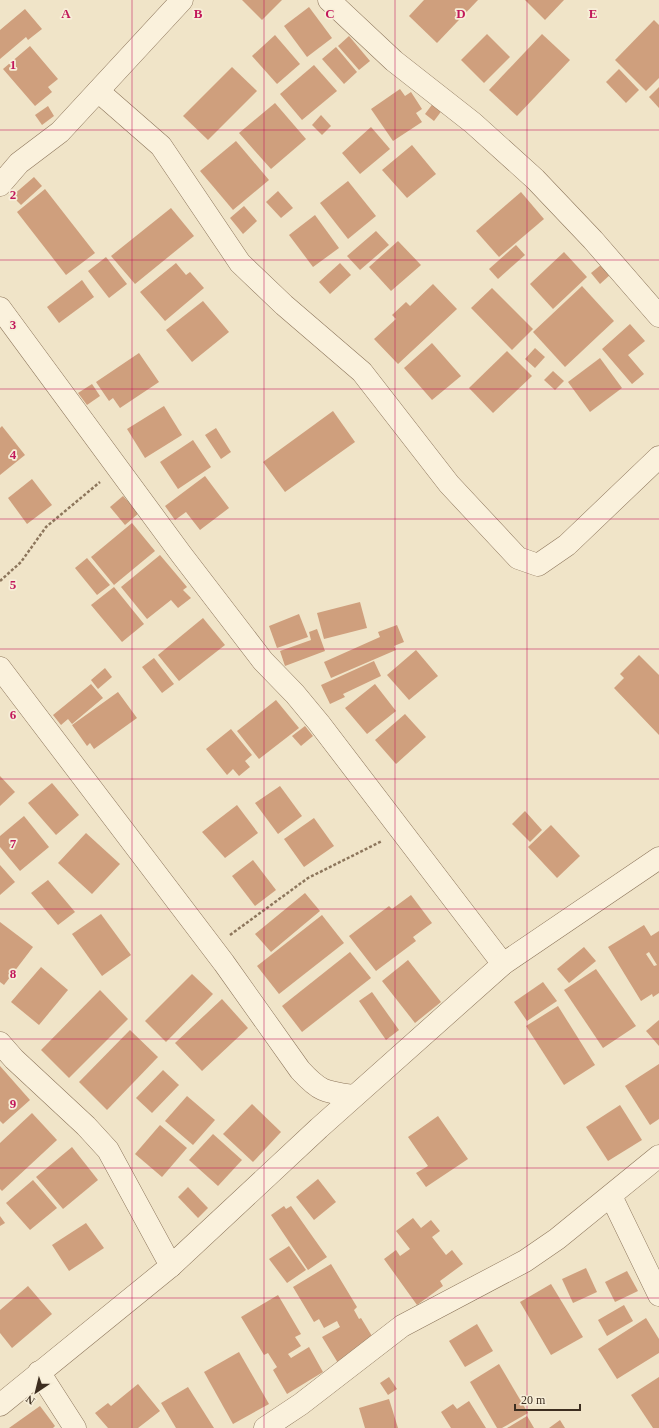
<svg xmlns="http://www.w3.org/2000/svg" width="659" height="1428" font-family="'Times New Roman',serif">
<rect width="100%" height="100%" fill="#f0e4c8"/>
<g fill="#cf9f7d" fill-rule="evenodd">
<path d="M242 0H282L262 20Z"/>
<path d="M424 0H478L437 43 409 16Z"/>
<path d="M525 0H564L545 20Z"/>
<path d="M309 7 332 38 307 57 284 26Z"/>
<path d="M25 9 42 29 28 40 26 37 0 59V30Z"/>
<path d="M654 20 659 25V78L646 91 615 60Z"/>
<path d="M487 34 510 57 484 83 461 60Z"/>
<path d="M542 34 570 60 517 116 489 90Z"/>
<path d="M275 35 300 64 277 84 252 56Z"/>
<path d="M349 36 370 61 359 70 338 46Z"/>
<path d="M30 46 58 79 48 87 52 92 35 106 3 69Z"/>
<path d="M336 47 357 72 344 84 322 59Z"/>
<path d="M314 65 337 91 302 120 280 94Z"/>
<path d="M232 67 257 91 208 140 183 116Z"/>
<path d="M619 69 639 90 626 103 606 82Z"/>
<path d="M659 87V108L649 97Z"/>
<path d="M400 89 405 96 411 92 422 109 416 113 422 122 393 141 371 109Z"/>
<path d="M434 102 443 109 434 121 425 114Z"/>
<path d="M275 103 306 139 271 169 239 133Z"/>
<path d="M48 106 54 116 42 125 35 115Z"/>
<path d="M321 115 331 126 322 135 312 125Z"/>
<path d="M371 127 390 149 360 174 342 153Z"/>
<path d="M236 141 269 180 233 210 200 171Z"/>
<path d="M412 145 436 174 407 198 382 170Z"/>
<path d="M34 177 42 186 21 205 12 196Z"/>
<path d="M348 181 376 216 348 239 320 203Z"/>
<path d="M45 189 95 253 66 275 17 212Z"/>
<path d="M278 191 293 208 281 218 266 202Z"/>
<path d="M521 192 544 219 499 257 476 231Z"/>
<path d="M244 206 257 221 243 234 230 218Z"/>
<path d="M171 208 194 236 135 284 111 256Z"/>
<path d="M315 215 339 248 313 267 289 235Z"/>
<path d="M376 231 389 245 360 270 347 256Z"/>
<path d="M398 241 421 265 391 291 369 267Z"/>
<path d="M516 245 525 255 498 279 489 269Z"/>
<path d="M564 252 587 277 553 309 530 284Z"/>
<path d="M106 257 127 284 109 298 88 271Z"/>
<path d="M176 263 186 275 190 272 204 288 165 321 140 292Z"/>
<path d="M340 263 351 275 330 294 319 282Z"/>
<path d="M602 264 611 274 600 284 591 273Z"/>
<path d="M82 280 94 297 59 323 47 307Z"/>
<path d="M433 284 457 309 398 364 374 339 396 319 392 315 406 302 410 306Z"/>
<path d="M582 286 614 321 565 367 533 332Z"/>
<path d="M492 288 533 329 512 350 471 308Z"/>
<path d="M203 301 229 332 192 362 166 330Z"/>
<path d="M630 324 645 341 628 355 644 374 632 384 602 349Z"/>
<path d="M432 343 461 376 432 400 404 368Z"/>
<path d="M535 348 545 357 535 368 525 359Z"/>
<path d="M507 351 532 376 493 413 469 388Z"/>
<path d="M139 353 159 382 120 408 113 398 109 401 96 382Z"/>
<path d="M600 358 622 388 590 412 568 382Z"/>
<path d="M553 371 564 381 555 390 544 380Z"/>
<path d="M92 384 100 396 87 405 78 393Z"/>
<path d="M164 406 182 435 145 458 127 429Z"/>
<path d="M333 411 355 442 285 492 263 462Z"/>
<path d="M2 426 25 455 0 475V428Z"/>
<path d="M216 428 231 452 221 459 205 435Z"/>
<path d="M193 440 211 467 178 489 160 462Z"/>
<path d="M205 476 229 508 200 530 186 512 175 520 165 506Z"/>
<path d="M32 479 52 505 27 524 8 498Z"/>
<path d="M123 496 139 513 125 525 110 507Z"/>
<path d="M132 523 155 551 114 585 91 557Z"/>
<path d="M160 555 187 587 183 590 191 598 178 608 171 600 147 619 121 587Z"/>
<path d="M87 558 110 585 97 595 75 568Z"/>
<path d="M114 587 144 624 122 642 91 605Z"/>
<path d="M360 602 367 628 324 639 317 613Z"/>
<path d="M299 614 308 637 277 648 269 626Z"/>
<path d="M203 618 225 645 179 681 158 655Z"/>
<path d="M397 625 404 642 394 646 396 650 331 678 324 662 380 637 378 632Z"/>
<path d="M317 629 325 651 285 666 280 651 311 640 309 632Z"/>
<path d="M416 650 438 676 409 700 387 675Z"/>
<path d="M639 655 659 675V735L614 688 624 678 620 674Z"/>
<path d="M154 658 174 684 162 693 142 667Z"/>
<path d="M374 661 381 676 343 694 345 697 330 704 321 685Z"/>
<path d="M105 668 112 677 98 689 91 680Z"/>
<path d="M91 684 103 698 72 724 68 719 61 725 53 715Z"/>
<path d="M375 684 396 711 367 734 345 708Z"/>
<path d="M118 692 137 718 94 749 90 743 87 746 72 725Z"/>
<path d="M276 700 299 728 259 759 237 731Z"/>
<path d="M405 714 426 737 396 764 375 740Z"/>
<path d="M305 726 313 736 301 746 292 736Z"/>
<path d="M231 729 252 755 245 761 250 767 239 776 233 769 227 775 206 749Z"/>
<path d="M0 776 15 792 0 806Z"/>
<path d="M52 783 79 815 56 835 28 803Z"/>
<path d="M280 786 302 816 278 834 255 803Z"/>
<path d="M237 805 258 833 225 858 202 832Z"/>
<path d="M525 811 542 830 530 842 512 824Z"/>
<path d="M24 816 49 847 20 871 0 847V836Z"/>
<path d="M314 818 334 846 304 867 284 839Z"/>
<path d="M551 825 580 856 557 878 528 847Z"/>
<path d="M86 833 120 864 92 894 58 863Z"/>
<path d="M253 860 276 890 255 906 232 876Z"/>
<path d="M0 865 15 882 0 895Z"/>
<path d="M48 880 75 912 58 925 31 893Z"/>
<path d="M305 893 320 911 271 952 255 934Z"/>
<path d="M411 895 432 923 413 937 416 941 376 971 349 936 389 906 392 909Z"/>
<path d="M101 914 131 955 102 976 72 934Z"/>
<path d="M322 915 344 943 279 994 257 966Z"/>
<path d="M0 922 33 947 4 985 0 982Z"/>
<path d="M644 925 651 936 659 931V993L653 997 652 994 641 1001 608 947ZM649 952 657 965 654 966 646 954Z"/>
<path d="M584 947 596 961 569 983 557 969Z"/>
<path d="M350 952 371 978 302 1032 282 1006Z"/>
<path d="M408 960 441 1002 415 1023 382 981Z"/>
<path d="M41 967 68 990 39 1025 11 1002Z"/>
<path d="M596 969 636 1026 603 1048 564 990Z"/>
<path d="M192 974 213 994 166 1042 145 1021Z"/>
<path d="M543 982 557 1001 527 1021 514 1002Z"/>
<path d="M100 990 128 1019 69 1078 41 1050Z"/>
<path d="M372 992 399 1030 386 1040 359 1001Z"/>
<path d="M222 999 248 1028 202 1071 175 1043Z"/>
<path d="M558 1006 595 1065 564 1085 526 1026Z"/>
<path d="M659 1020V1046L646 1031Z"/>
<path d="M130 1030 158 1057 107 1110 79 1082Z"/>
<path d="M659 1064V1119L650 1125 625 1086Z"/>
<path d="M0 1066 30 1100 3 1124 0 1121Z"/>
<path d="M163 1070 179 1085 152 1113 136 1098Z"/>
<path d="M187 1096 215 1120 193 1145 165 1121Z"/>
<path d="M252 1104 281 1132 253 1162 223 1134Z"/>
<path d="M620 1105 642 1140 608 1161 586 1127Z"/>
<path d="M32 1113 57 1140 2 1191 0 1189V1143Z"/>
<path d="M438 1116 468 1159 426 1187 416 1173 428 1166 408 1137Z"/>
<path d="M160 1125 187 1148 162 1177 135 1154Z"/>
<path d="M213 1134 242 1160 218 1186 189 1160Z"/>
<path d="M72 1147 98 1180 63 1209 36 1177Z"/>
<path d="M318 1179 336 1202 314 1220 296 1197Z"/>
<path d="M33 1180 57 1208 30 1230 6 1203Z"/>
<path d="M188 1187 208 1208 198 1218 178 1197Z"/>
<path d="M284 1206 286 1209 291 1206 327 1257 308 1270 271 1215Z"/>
<path d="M0 1216 5 1223 0 1226Z"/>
<path d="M413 1218 421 1228 431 1220 440 1231 432 1237 446 1255 452 1250 463 1264 440 1281 443 1286 417 1305 384 1259 396 1250 400 1256 410 1249 396 1231Z"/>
<path d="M86 1223 104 1248 69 1271 52 1245Z"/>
<path d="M289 1246 306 1270 287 1283 269 1259Z"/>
<path d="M331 1264 357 1307 354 1310 359 1319 361 1318 375 1341 338 1363 322 1337 340 1327 337 1321 324 1328 319 1319 314 1322 293 1287Z"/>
<path d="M586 1268 597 1292 573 1303 562 1279Z"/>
<path d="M627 1271 638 1291 615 1302 605 1282Z"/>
<path d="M551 1284 583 1337 551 1355 520 1302Z"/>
<path d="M28 1286 52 1314 12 1348 0 1333V1310Z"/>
<path d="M278 1295 301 1334 295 1337 301 1346 288 1354 291 1358 309 1347 323 1372 287 1394 273 1370 277 1367 268 1353 264 1355 241 1317Z"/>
<path d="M624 1305 633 1321 607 1336 598 1320Z"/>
<path d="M646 1318 659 1339V1353L617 1379 598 1349Z"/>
<path d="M477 1324 493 1351 465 1367 449 1341Z"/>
<path d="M239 1352 269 1404 233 1424 204 1372Z"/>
<path d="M499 1364 528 1413 502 1428H497L470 1382Z"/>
<path d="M389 1377 397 1389 388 1395 380 1383Z"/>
<path d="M659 1377V1428H653L631 1395Z"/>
<path d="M138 1384 160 1411 138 1428H108L95 1413 108 1403 111 1406Z"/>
<path d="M188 1387 214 1428H176L161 1403Z"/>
<path d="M389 1399 398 1428H365L359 1408Z"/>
<path d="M469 1401 486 1428H451L441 1412 453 1404 457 1409Z"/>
<path d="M40 1406 55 1426 53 1428H9Z"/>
<path d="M527 1416 534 1428H507Z"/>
<path d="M560 1420 565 1428H549Z"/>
</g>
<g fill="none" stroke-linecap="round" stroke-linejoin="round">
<defs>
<g id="minor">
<path d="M329 0 394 61 473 123 535 179 593 240 659 316"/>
<path d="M98 91 161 146 240 263 284 305 362 372 449 484 518 558 538 565 567 545 659 457"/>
<path d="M0 185 19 163 60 132 182 0"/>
<path d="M0 308 181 554 263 661 295 694 319 723 503 964"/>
<path d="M0 668 224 963 300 1070C320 1092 325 1092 354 1096"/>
<path d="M0 1043 14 1059 86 1126 108 1150 171 1266"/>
<path d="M611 1196 659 1295"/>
<path d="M39 1372 75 1428"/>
<path d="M0 1405 171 1266 319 1128 503 964 659 858"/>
<path d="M265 1428 301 1404 402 1326 525 1261 557 1239 659 1156"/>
</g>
</defs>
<use href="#minor" stroke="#8d765c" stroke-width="23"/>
<g stroke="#8d765c" stroke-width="2.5" stroke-dasharray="3 2" stroke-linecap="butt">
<path d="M0 581 21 562 46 527 100 482"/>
<path d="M230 935 308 878 382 841"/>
</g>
<use href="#minor" stroke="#faf1dc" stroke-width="22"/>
</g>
<path fill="none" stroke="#c2185b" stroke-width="1" stroke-opacity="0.55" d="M132 0V1428M264 0V1428M395 0V1428M527 0V1428M0 130H659M0 260H659M0 389H659M0 519H659M0 649H659M0 779H659M0 909H659M0 1039H659M0 1168H659M0 1298H659"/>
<g font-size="13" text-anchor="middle" font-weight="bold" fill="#c2185b" stroke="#f7eed8" stroke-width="3.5" stroke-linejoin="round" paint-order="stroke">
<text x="66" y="18">A</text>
<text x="198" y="18">B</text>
<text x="330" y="18">C</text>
<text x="461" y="18">D</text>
<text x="593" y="18">E</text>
<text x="13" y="69">1</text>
<text x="13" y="199">2</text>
<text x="13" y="329">3</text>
<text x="13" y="459">4</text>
<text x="13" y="589">5</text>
<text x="13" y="719">6</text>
<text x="13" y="848">7</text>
<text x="13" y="978">8</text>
<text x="13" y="1108">9</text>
</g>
<g transform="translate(36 1392) rotate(215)" stroke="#f7eed8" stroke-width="3" paint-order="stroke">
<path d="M0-3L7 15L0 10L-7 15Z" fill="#3d2e20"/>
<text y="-6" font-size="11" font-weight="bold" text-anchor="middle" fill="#3d2e20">N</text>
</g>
<path d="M515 1404v6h65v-6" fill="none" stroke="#3d2e20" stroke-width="2"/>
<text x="521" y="1404" font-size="12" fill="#3d2e20" stroke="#f7eed8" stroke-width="3" paint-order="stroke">20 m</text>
</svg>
